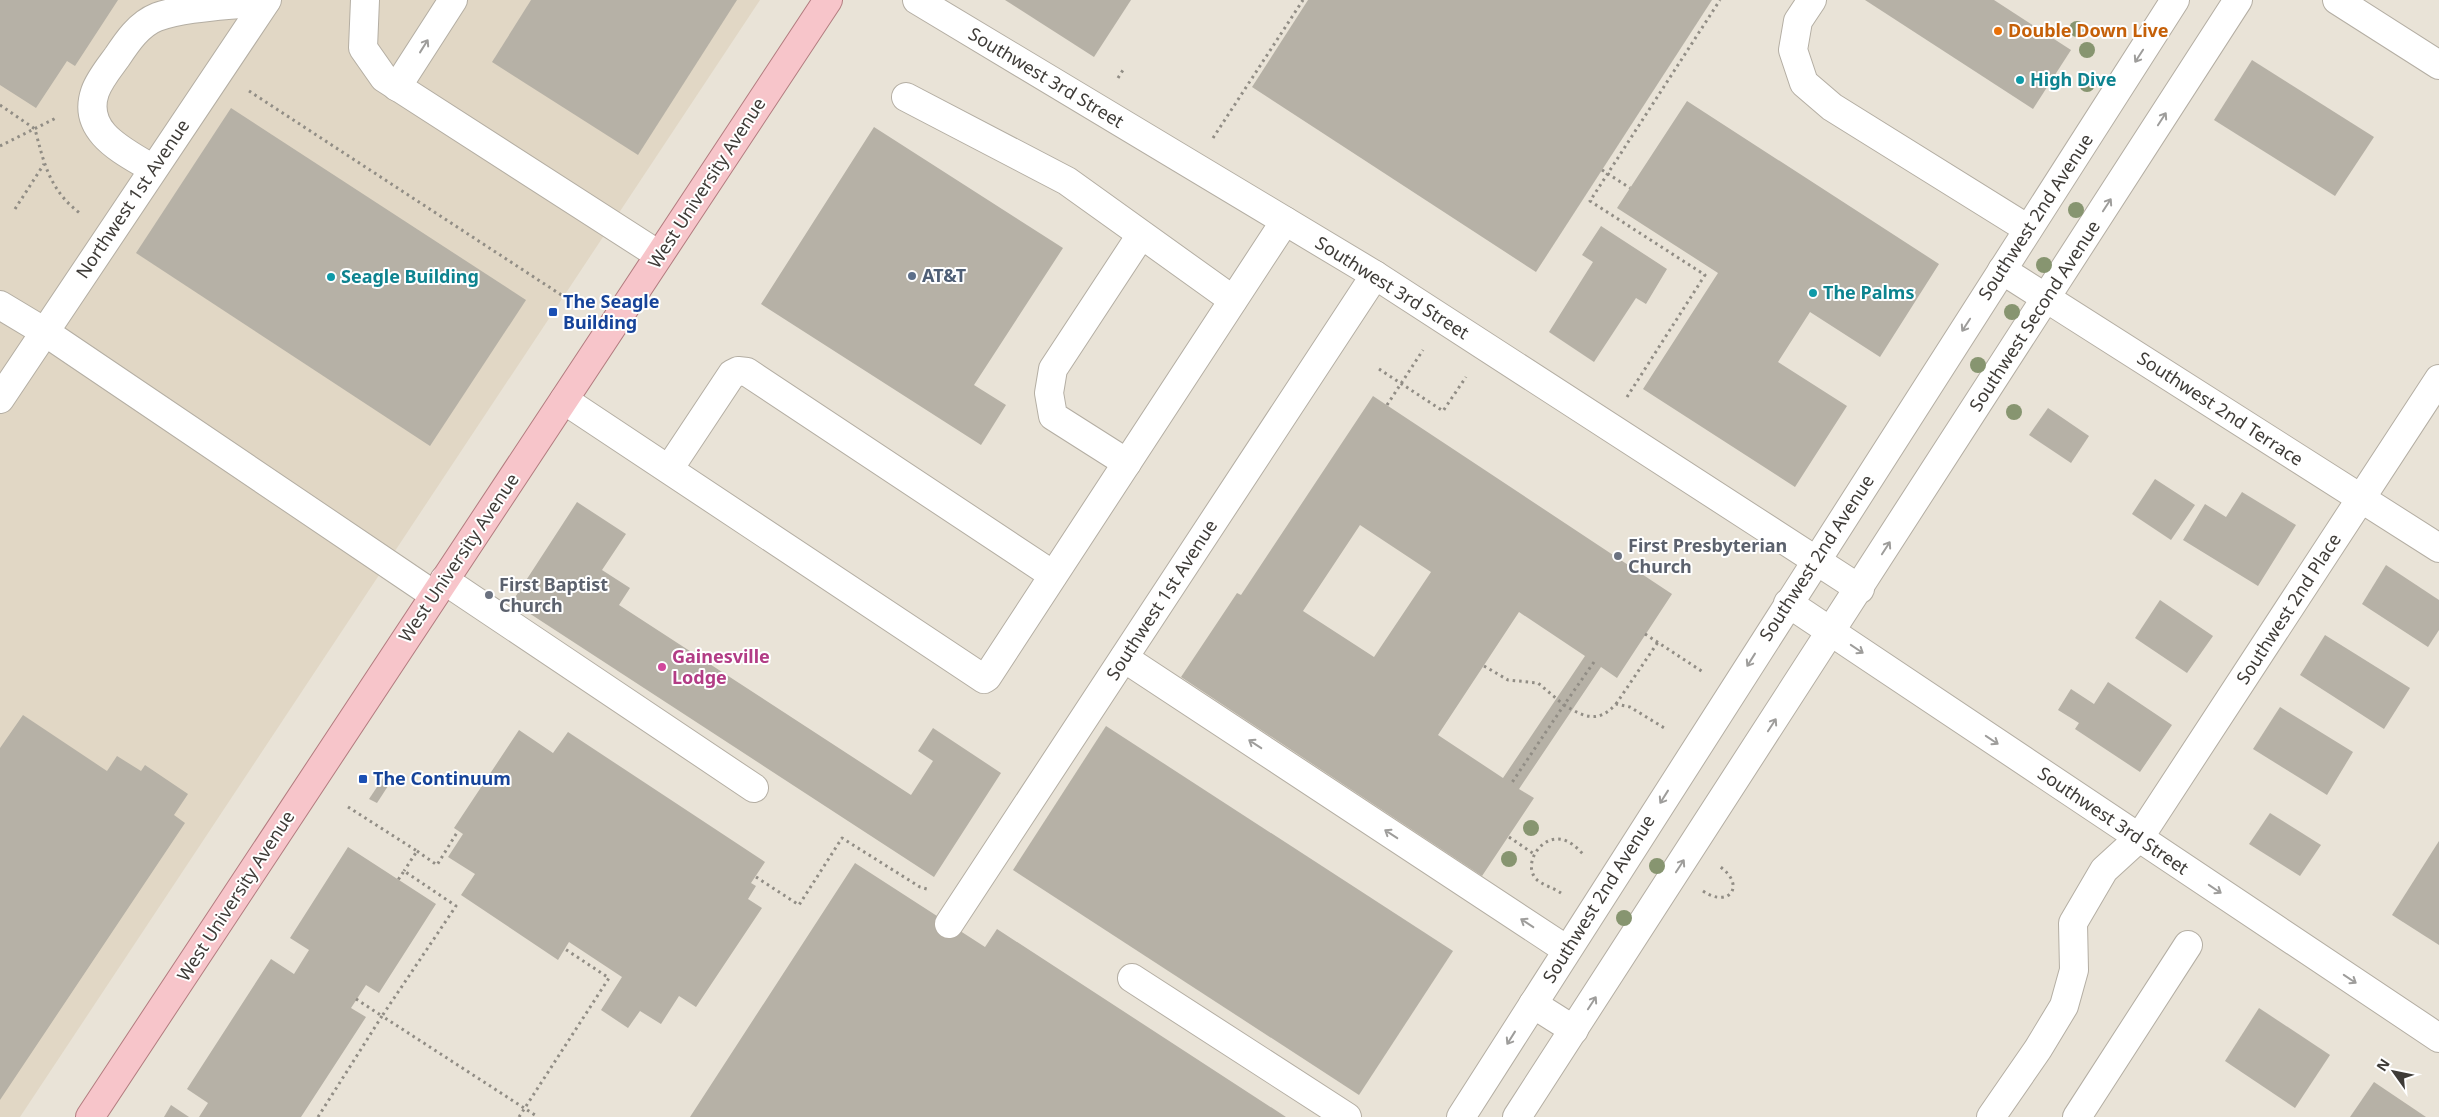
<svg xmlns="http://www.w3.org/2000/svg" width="2439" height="1117" font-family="'Noto Sans',sans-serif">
<rect width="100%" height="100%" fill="#e9e3d7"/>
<path fill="#e1d7c5" d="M0 0H760L20 1117H0Z"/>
<g fill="#b6b1a6" fill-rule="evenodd">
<path d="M0 0H118L75 66 67 61 36 108 0 85Z"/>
<path d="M531 0H737L638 155 492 62Z"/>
<path d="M1005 0H1131L1094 57Z"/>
<path d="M1308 0H1712L1536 272 1252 87Z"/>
<path d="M1865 0H1994L2071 50 2033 109Z"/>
<path d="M2252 60 2374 137 2335 196 2214 120Z"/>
<path d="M1687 101 1939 264 1880 357 1810 312 1778 362 1847 406 1795 487 1643 389 1718 273 1617 208Z"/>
<path d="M231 108 526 300 430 446 136 253Z"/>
<path d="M874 127 1063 248 974 385 1006 405 981 445 761 304Z"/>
<path d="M1601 226 1667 269 1646 304 1636 298 1594 362 1549 332 1593 262 1582 255Z"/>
<path d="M1373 396 1672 594 1617 678 1601 667 1519 789 1534 798 1482 876 1181 677 1237 593 1241 595ZM1360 525 1431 572 1374 657 1303 611ZM1519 612 1585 656 1503 778 1438 735Z"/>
<path d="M2048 408 2089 436 2071 463 2029 435Z"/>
<path d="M2155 479 2195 505 2171 540 2132 514Z"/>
<path d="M2242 492 2296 525 2258 586 2183 540 2205 504 2226 517Z"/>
<path d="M577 502 626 534 602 570 630 588 619 605 911 795 933 761 918 751 933 728 1001 773 934 877 512 602Z"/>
<path d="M2386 565 2439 600V630L2428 647 2362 604Z"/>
<path d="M2160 600 2213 636 2187 673 2135 638Z"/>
<path d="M2325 635 2410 688 2384 729 2300 675Z"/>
<path d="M2108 682 2172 725 2140 772 2075 729 2079 723 2058 710 2071 689 2094 704Z"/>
<path d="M2280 707 2353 752 2327 795 2253 749Z"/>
<path d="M23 715 107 771 117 756 141 771 145 765 188 794 174 815 185 823 0 1100V748Z"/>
<path d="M1106 726 1453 951 1359 1095 1013 870Z"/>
<path d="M519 730 553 753 568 732 765 862 751 883 756 886 748 899 762 908 696 1007 679 996 661 1024 640 1011 628 1028 601 1010 622 977 569 942 558 960 461 895 475 874 448 857 463 834 454 828Z"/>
<path d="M383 778 390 783 377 803 369 799Z"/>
<path d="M2270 813 2321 845 2300 876 2249 844Z"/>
<path d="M2439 841V945L2392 915Z"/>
<path d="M348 847 436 904 379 993 366 985 351 1008 366 1017 301 1117H199L208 1103 187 1089 271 959 294 974 309 950 290 938Z"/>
<path d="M855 863 985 947 997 929 1286 1117H690Z"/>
<path d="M2259 1008 2330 1055 2295 1108 2225 1061Z"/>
<path d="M2374 1082 2426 1117H2350Z"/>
<path d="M171 1105 189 1117H164Z"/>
</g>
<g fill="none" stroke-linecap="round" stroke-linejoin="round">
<defs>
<g id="minor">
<path d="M365 0 363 48 384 78 659 255"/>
<path d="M917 0 1375 275 1860 589"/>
<path d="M1812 0 1798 21 1793 50 1804 83 1832 107 2028 229"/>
<path d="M2337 0 2439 65"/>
<path d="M397 87 453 0"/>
<path d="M906 97 1067 181 1233 300"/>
<path d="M153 169C126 152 81 133 95 92 99 80 109 68 117 57 127 42 139 24 157 17 189 6 232 6 266 1"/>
<path d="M2002 270 2439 548"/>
<path d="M0 305 45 332 434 595"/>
<path d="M0 399 267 0"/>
<path d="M564 400 984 679 987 677 1285 221"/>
<path d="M1127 463 1053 416 1049 393 1053 369 1141 235"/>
<path d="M669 469 732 374 738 371 747 372 1053 575"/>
<path d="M444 580 754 788"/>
<path d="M1788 603 2439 1038"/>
<path d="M1124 658 1567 950"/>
<path d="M949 924 1375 275"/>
<path d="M1132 978 1347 1117"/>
<path d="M1533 1004 1574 1030"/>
<path d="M1461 1117 2175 0"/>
<path d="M1517 1117 2238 0"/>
<path d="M1991 1117 2038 1049 2064 1006 2074 970 2073 923 2104 870 2139 838 2439 379"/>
<path d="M2077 1117 2188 945"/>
</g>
<path id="major" d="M90 1117 828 0"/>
</defs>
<use href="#minor" stroke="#b4aea3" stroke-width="30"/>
<use href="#major" stroke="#b27c7f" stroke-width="30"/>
<g stroke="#918d85" stroke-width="3" stroke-dasharray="2.5 4" stroke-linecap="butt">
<path d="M1118 78 1123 70"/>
<path d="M249 91 569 300"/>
<path d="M0 105 35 129C44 164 50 191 81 214"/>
<path d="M1213 138 1303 0"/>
<path d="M0 146 58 117"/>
<path d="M15 209 44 164"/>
<path d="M1379 369 1443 411 1466 377"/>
<path d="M1627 397 1705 275 1590 201 1720 0"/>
<path d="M1387 405 1423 350"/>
<path d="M1645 634 1703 672"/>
<path d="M1594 662 1564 705C1584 717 1598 724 1616 704L1630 707 1666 729"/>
<path d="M1484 666 1508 680 1538 683 1564 705 1511 784"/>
<path d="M1616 704 1658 642"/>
<path d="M348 807 417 851 404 871"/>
<path d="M1509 837 1534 854"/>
<path d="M417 851 437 865 458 831"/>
<path d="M756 877 799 905 842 838 920 887 930 890"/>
<path d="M1703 891C1729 909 1747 885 1719 866"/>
<path d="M1561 893C1554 888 1542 885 1536 879 1523 864 1540 838 1558 839 1569 839 1577 848 1584 855"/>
<path d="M356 999 382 1016 456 906 404 871 398 880"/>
<path d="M318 1117 382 1016 538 1117"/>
<path d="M519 1117 609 978 565 949"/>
</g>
<use href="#minor" stroke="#fff" stroke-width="28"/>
<use href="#major" stroke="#f7c5ca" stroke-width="28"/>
<path stroke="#918d85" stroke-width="3" stroke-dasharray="2.5 4" stroke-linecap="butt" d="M1602 170 1630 188"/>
</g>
<g fill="#879570">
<circle cx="2077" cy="29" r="8"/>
<circle cx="2087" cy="50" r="8"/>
<circle cx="2087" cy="84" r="8"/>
<circle cx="2076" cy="210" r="8"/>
<circle cx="2044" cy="265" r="8"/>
<circle cx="2012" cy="312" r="8"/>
<circle cx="1978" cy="365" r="8"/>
<circle cx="2014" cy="412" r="8"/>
<circle cx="1531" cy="828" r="8"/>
<circle cx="1509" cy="859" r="8"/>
<circle cx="1657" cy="866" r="8"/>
<circle cx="1624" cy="918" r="8"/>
</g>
<defs><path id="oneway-shaft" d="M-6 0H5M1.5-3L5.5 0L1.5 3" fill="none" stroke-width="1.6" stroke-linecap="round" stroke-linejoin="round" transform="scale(1.25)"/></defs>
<g stroke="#9e9d9b">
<use href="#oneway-shaft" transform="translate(424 46) rotate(-58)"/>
<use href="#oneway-shaft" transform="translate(2139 56) rotate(123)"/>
<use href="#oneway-shaft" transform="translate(2162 119) rotate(-57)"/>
<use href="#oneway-shaft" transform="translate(2107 205) rotate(-57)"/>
<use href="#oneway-shaft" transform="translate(1966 325) rotate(123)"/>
<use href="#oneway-shaft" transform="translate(1886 548) rotate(-57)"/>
<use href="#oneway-shaft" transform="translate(1857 649) rotate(34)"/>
<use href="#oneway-shaft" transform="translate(1751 660) rotate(122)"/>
<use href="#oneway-shaft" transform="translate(1772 725) rotate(-57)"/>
<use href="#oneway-shaft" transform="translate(1992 740) rotate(34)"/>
<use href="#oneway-shaft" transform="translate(1255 744) rotate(-147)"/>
<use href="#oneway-shaft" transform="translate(1664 797) rotate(122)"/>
<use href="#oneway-shaft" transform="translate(1391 834) rotate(-147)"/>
<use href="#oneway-shaft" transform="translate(1680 866) rotate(-57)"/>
<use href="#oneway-shaft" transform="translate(2215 889) rotate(34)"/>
<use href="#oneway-shaft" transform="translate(1527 923) rotate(-147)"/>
<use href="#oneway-shaft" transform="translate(2350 979) rotate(34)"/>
<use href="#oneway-shaft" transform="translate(1592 1003) rotate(-57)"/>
<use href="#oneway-shaft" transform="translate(1511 1038) rotate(122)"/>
</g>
<circle fill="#e8710a" stroke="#fff" stroke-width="2" cx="1998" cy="31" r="5"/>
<g fill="#0f9aa8" stroke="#fff" stroke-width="2">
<circle cx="2020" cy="80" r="5"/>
<circle cx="331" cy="277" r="5"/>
<circle cx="1813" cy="293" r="5"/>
</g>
<circle fill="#5c6f8a" stroke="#fff" stroke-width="2" cx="912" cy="276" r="5"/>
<g fill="#1a4fb4" stroke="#fff" stroke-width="2">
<rect x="548" y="307" width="10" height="10" rx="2.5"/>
<rect x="358" y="774" width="10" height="10" rx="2.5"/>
</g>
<g fill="#6b7280" stroke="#fff" stroke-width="2">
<circle cx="1618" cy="556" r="5"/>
<circle cx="489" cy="595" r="5"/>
</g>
<circle fill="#d1479c" stroke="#fff" stroke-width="2" cx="662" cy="667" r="5"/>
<g text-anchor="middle" stroke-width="4" stroke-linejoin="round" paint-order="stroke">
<g font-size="18" font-weight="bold" fill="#c56008" stroke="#fff" text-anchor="start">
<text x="2008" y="37">Double Down Live</text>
</g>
<g font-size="18" fill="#3e3b37" stroke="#fff">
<text transform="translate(1046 78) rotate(31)" y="6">Southwest 3rd Street</text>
<text transform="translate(707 183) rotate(-57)" y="6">West University Avenue</text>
<text transform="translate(133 199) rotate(-56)" y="6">Northwest 1st Avenue</text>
<text transform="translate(2036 217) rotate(-57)" y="6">Southwest 2nd Avenue</text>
<text transform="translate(1392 288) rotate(32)" y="6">Southwest 3rd Street</text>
<text transform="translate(2035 316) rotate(-57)" y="6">Southwest Second Avenue</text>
<text transform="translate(2220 409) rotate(33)" y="6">Southwest 2nd Terrace</text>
<text transform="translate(459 558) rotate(-56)" y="6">West University Avenue</text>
<text transform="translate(1817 558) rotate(-57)" y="6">Southwest 2nd Avenue</text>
<text transform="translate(1162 600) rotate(-57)" y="6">Southwest 1st Avenue</text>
<text transform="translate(2289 609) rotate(-57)" y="6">Southwest 2nd Place</text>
<text transform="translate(2113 821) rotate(34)" y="6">Southwest 3rd Street</text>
<text transform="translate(236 896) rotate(-57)" y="6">West University Avenue</text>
<text transform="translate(1599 899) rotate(-58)" y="6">Southwest 2nd Avenue</text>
</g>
<g font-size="18" font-weight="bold" fill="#0d838f" stroke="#fff" text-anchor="start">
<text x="2030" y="86">High Dive</text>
<text x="341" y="283">Seagle Building</text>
<text x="1823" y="299">The Palms</text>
</g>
<g font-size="18" font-weight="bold" fill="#4e5e75" stroke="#fff" text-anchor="start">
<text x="922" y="282">AT&amp;T</text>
</g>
<g font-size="18" font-weight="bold" fill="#164399" stroke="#fff" text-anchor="start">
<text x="563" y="308">The Seagle<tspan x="563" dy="21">Building</tspan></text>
<text x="373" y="785">The Continuum</text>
</g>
<g font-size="18" font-weight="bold" fill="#5b616d" stroke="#fff" text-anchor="start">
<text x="1628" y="552">First Presbyterian<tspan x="1628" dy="21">Church</tspan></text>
<text x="499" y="591">First Baptist<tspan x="499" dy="21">Church</tspan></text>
</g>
<g font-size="18" font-weight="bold" fill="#b23c85" stroke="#fff" text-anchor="start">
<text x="672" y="663">Gainesville<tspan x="672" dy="21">Lodge</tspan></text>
</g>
</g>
<g transform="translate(2394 1072) rotate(303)" stroke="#ffffff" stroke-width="4" paint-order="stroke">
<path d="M0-4L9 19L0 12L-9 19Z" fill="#3e3b37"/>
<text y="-8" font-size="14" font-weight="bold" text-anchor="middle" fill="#3e3b37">N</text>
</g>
</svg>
